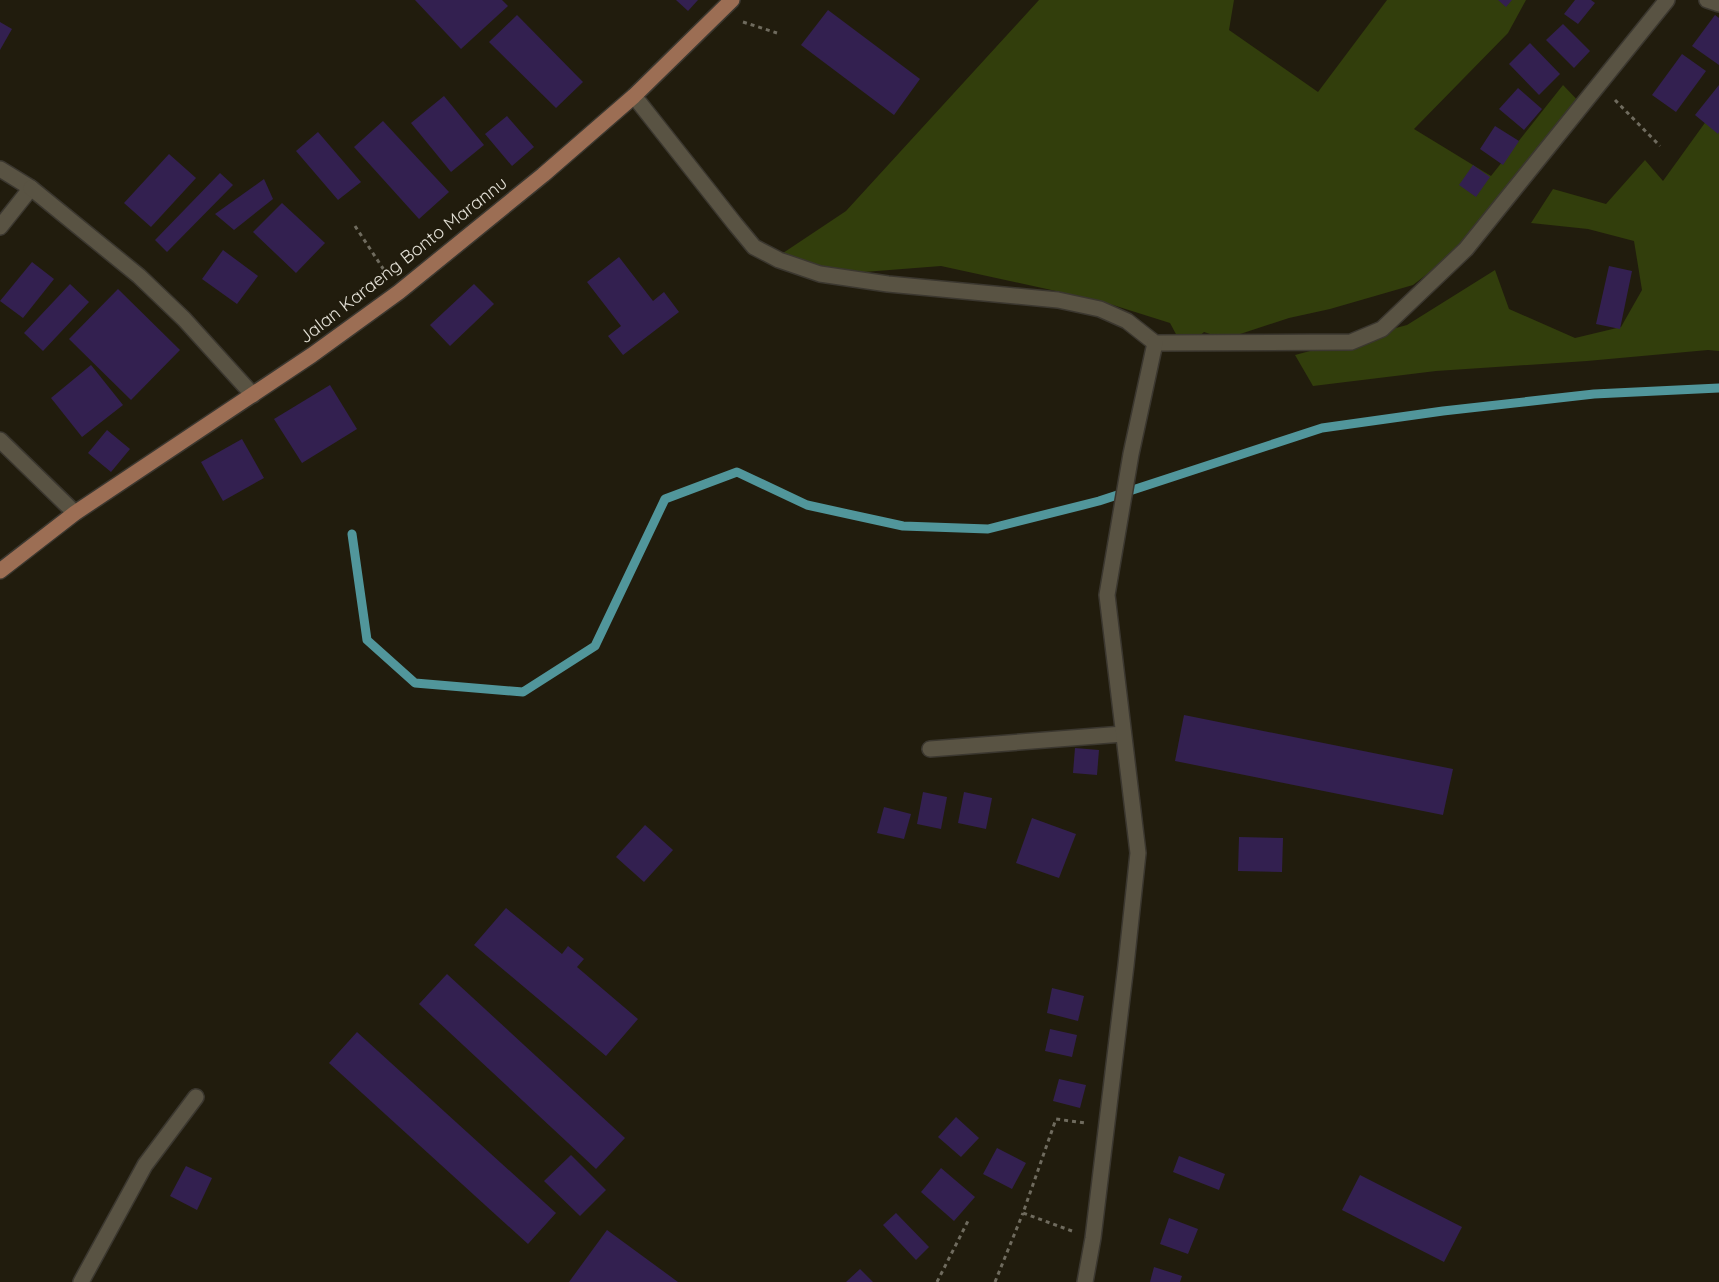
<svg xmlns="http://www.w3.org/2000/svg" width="1719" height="1282" font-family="Quicksand,sans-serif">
<rect width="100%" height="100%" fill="#211c0d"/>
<g fill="#323e0c">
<path d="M1039 0H1234L1229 30 1318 92 1387 0H1526L1508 33 1414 129 1491 176 1563 85 1586 109 1481 233 1413 285 1330 309 1289 318 1225 339 1204 332 1184 349 1170 323 1097 300 941 266 851 273 774 259 846 211Z"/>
<path d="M1712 113 1719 118V351L1708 350 1587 361 1436 371 1313 386 1295 355 1407 325 1495 270 1509 309 1575 338 1621 327 1642 290 1634 241 1588 229 1531 223 1553 189 1606 204 1645 160 1663 181Z"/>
</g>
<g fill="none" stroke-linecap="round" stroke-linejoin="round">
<path stroke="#51969b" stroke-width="9" d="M352 534 367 640 415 683 523 692 595 646 665 499 737 472 807 505 903 526 988 529 1099 501 1322 428 1443 411 1594 394 1719 388"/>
</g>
<g fill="#332050">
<path d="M415 0H502L508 6 461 49Z"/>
<path d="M676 0H698L688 11Z"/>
<path d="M1498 0H1512L1506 7Z"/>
<path d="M1575 0H1591L1595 3 1578 24 1564 14Z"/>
<path d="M828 10 920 79 894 115 801 45Z"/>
<path d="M517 15 583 82 556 108 489 42Z"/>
<path d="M1715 15 1719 18V65L1692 46Z"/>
<path d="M0 22 12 29 0 50Z"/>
<path d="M1563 24 1590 51 1574 68 1546 40Z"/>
<path d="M1530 43 1560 74 1539 95 1509 64Z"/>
<path d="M1682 54 1706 71 1676 112 1652 95Z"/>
<path d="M1719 85V132L1718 134 1695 115Z"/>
<path d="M1518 88 1542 109 1524 130 1499 109Z"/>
<path d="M444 96 484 145 451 172 411 123Z"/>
<path d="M507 116 534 147 512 166 485 134Z"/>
<path d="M383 121 449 192 419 219 354 147Z"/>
<path d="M1495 126 1519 141 1503 165 1480 149Z"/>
<path d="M318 132 361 182 338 200 296 151Z"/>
<path d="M169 154 196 178 151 227 124 203Z"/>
<path d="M1473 165 1490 177 1476 197 1459 185Z"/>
<path d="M220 173 233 185 167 252 155 240Z"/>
<path d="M264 179 273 199 234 230 215 214Z"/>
<path d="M282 203 325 243 296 273 253 232Z"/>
<path d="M223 250 258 276 237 304 202 279Z"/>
<path d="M619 257 653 301 664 292 679 312 623 355 608 336 621 326 587 282Z"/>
<path d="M32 262 54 279 23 318 0 301Z"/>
<path d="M1609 266 1632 271 1620 329 1596 324Z"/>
<path d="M70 284 89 302 43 351 24 333Z"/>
<path d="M474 284 494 304 450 346 430 325Z"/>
<path d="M118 289 180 350 131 400 69 339Z"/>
<path d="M91 365 123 405 82 437 51 398Z"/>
<path d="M330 385 357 429 302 463 274 419Z"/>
<path d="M107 430 130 449 111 472 88 453Z"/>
<path d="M242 439 264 478 223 501 201 462Z"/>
<path d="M1184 715 1453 769 1443 815 1175 761Z"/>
<path d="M1075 748 1099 750 1097 775 1073 773Z"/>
<path d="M923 792 947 797 941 829 917 824Z"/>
<path d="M964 792 992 798 986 829 958 823Z"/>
<path d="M884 807 911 814 904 839 877 833Z"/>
<path d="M1032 818 1076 834 1059 878 1016 863Z"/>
<path d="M645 825 673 850 644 882 616 857Z"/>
<path d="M1239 837 1283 838 1282 872 1238 871Z"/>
<path d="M506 908 562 954 568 946 584 959 577 967 638 1019 606 1056 474 945Z"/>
<path d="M447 974 625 1138 596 1169 419 1004Z"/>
<path d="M1052 988 1084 996 1078 1021 1047 1013Z"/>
<path d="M1050 1029 1077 1035 1072 1057 1045 1051Z"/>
<path d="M357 1032 556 1213 528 1244 329 1063Z"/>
<path d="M1059 1079 1086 1085 1080 1108 1053 1101Z"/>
<path d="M956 1117 979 1138 961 1157 938 1137Z"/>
<path d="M997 1148 1026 1163 1012 1189 983 1174Z"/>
<path d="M571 1155 606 1190 580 1216 544 1181Z"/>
<path d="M1179 1156 1225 1174 1219 1190 1173 1172Z"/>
<path d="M186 1166 212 1178 197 1210 170 1196Z"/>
<path d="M941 1168 975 1197 954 1221 921 1192Z"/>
<path d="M1360 1175 1462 1227 1444 1262 1342 1210Z"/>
<path d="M896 1213 929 1247 916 1260 883 1225Z"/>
<path d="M1169 1218 1198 1229 1188 1254 1160 1244Z"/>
<path d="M607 1230 678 1282H569Z"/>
<path d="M1154 1267 1182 1276 1180 1282H1150Z"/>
<path d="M860 1269 873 1282H846Z"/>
</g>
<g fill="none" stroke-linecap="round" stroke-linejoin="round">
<defs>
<g id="street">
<path d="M1707 0 1719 4"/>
<path d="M634 96 735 224 754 247 779 260 820 274 888 284 1058 300 1100 309 1127 321 1155 343 1351 342 1382 329 1466 249 1667 0"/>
<path d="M0 169 31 188 0 227"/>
<path d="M31 188 139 276 184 319 253 395"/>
<path d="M0 440 75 513"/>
<path d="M930 749 1123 734"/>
<path d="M81 1282 145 1165 196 1097"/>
<path d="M1085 1282 1093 1238 1126 965 1138 853 1107 595 1131 454 1155 343"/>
</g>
<path id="primary" d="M0 571 75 513 312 355 399 292 543 175 634 96 732 0"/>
</defs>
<use href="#street" stroke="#3b372f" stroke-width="18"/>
<use href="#primary" stroke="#3b372f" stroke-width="18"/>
<g stroke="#6f6b5e" stroke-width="3" stroke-dasharray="4 4" stroke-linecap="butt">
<path d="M743 22 777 33"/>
<path d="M1615 100 1660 146"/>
<path d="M355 226 386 273"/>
<path d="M1072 1231 1023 1213 1056 1119 1085 1123"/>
<path d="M937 1282 969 1219"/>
<path d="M995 1282 1023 1213"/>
</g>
<use href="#street" stroke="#595343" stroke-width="15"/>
<use href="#primary" stroke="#9c6e54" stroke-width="15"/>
</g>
<g text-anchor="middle" stroke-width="4" stroke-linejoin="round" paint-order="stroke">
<g font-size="18" fill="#e3e0d6" stroke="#211c0d">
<text transform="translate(403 260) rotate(-38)" y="6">Jalan Karaeng Bonto Marannu</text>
</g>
</g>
</svg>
